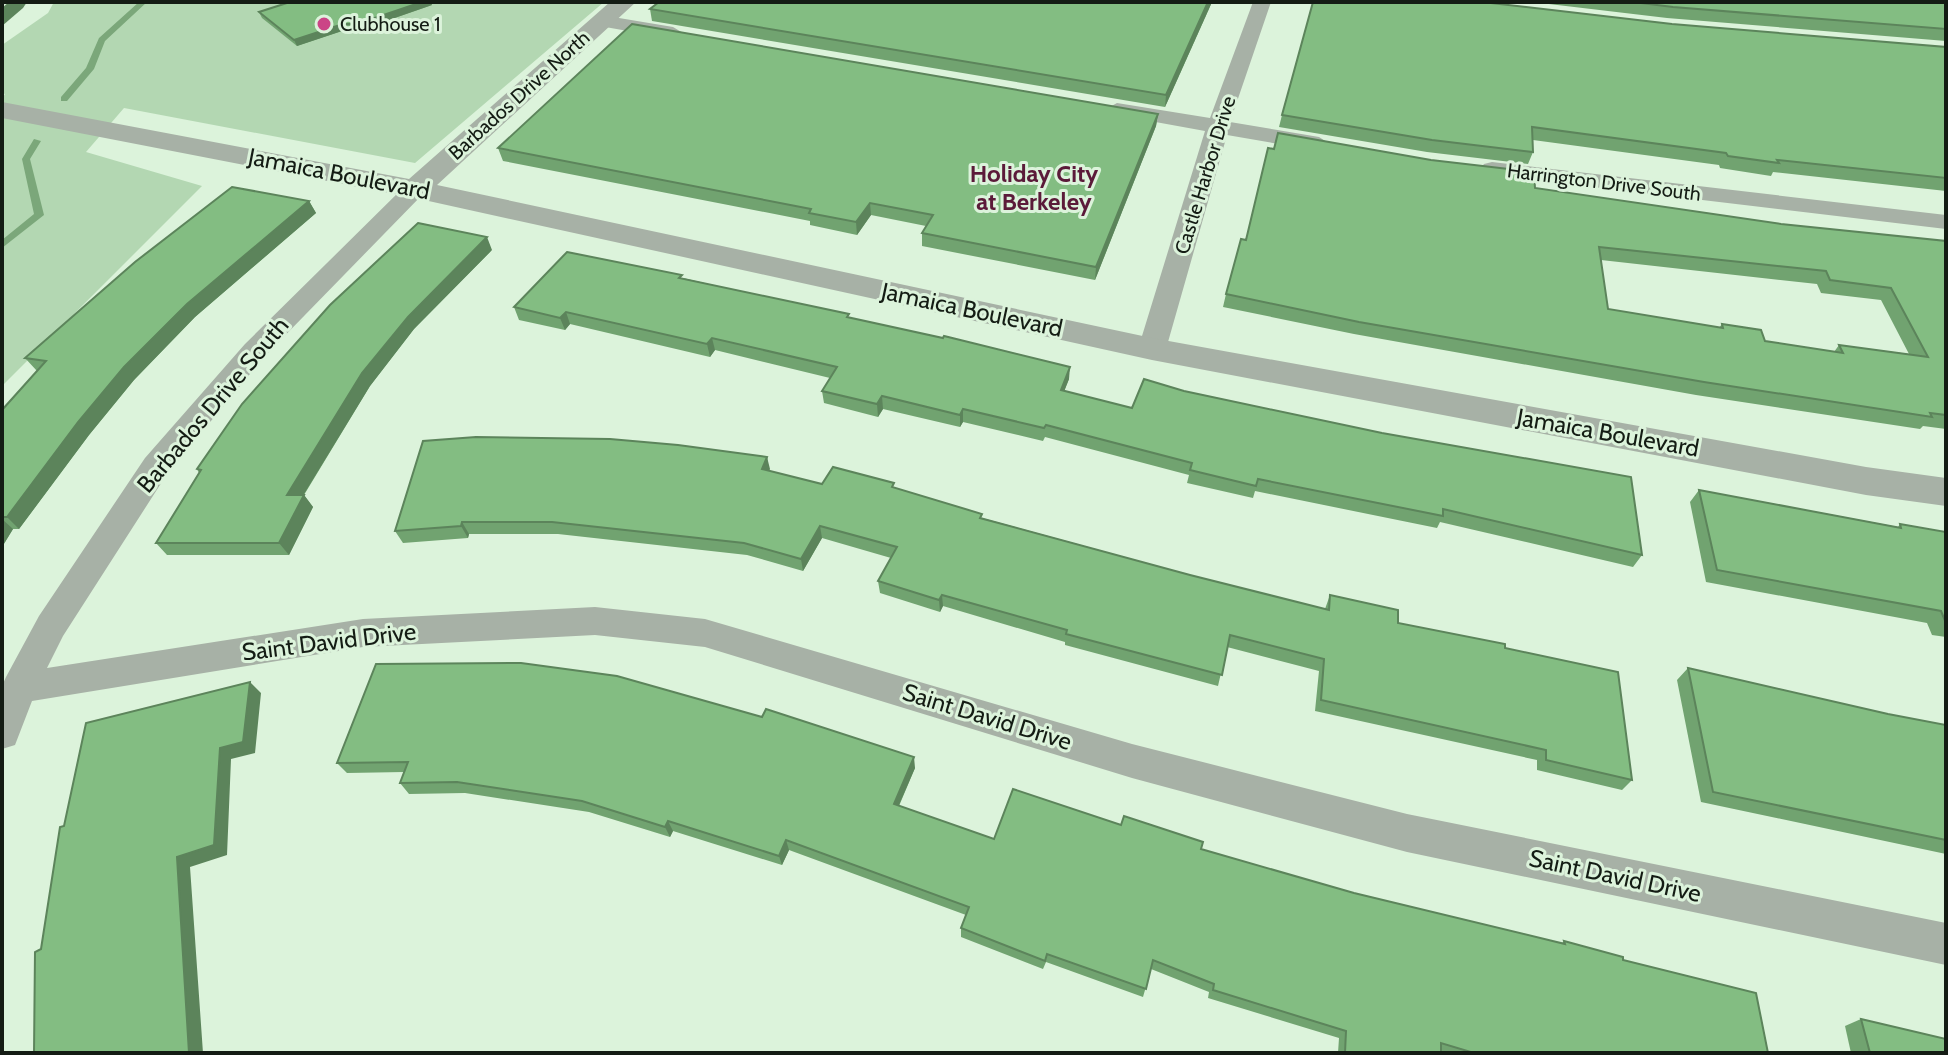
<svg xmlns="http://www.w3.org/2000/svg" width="1948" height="1055" font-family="Cabin,sans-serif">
<rect width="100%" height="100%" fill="#dcf3db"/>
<path fill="#b3d7b2" d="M54 2H604L415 163 124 108 86 152 202 186 2 386V99L5 94 2 93V45L48 13Z"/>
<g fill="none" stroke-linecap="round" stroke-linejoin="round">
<g fill="#7ba77a" fill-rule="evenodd">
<path d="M139 2H147L105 41 94 69 67 101H61V97L86 68 99 38Z"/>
<path d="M34 139 41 141 30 159 44 215 2 248V240L34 214 22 159Z"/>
</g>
<g fill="#a7b1a6" fill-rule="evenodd">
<path d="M1253 2H1271L1230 122 1319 137 1330 144 1319 151 1227 135 1166 349 1162 355 1152 358 1142 355 1138 349 1205 131 1117 115 1106 109 1117 103 1210 118Z"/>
<path d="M601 15 673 27 683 33 673 39 594 25 591 21 594 17Z"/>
<path d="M1492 162 1946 215V229L1484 174 1480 169 1484 164Z"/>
<path d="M415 182 423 184 427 189 423 194 265 356 167 474 63 636 47 668 363 619 595 607 705 619 1132 744 1407 814 1946 923V965L1407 852 1132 778 705 647 595 635 363 647 32 701 15 745 2 749V686L6 677 39 616 145 458 245 344 407 184Z"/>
</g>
<path fill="#a7b1a6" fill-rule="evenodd" d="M610 2H636L437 185 1152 338 1866 467 1946 478V506L1866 495 1152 360 415 198 2 118V102L409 179Z"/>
</g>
<g fill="#71a370" fill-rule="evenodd">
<path d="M1212 2 1165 107 652 21 650 9Z"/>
<path d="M1532 2H1946V41L1667 18Z"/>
<path d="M432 5 360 30H345L297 46 262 18 259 12Z"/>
<path d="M1672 24 1946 47V191L1773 172 1771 176 1720 168 1719 165 1533 140V152L1528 164 1427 152 1279 127 1282 115Z"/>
<path d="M1158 114 1156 126 1095 280 922 246V233L926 226 871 215 857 235 810 225V221L503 161 498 148Z"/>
<path d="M1535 188 1781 224 1946 241V429L1923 426 1920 429 1696 395 1354 334 1223 307 1226 294 1246 240ZM1601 260 1817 284 1821 293 1881 300 1909 354 1839 345 1834 352 1765 341 1722 324 1719 328 1608 309Z"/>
<path d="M309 201 316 213 195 317 134 380 89 435 19 529H13L2 547V410L37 371 25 358Z"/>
<path d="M492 250 414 329 370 386 304 495 313 507 289 555H167L156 543 199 473 197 469Z"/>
<path d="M683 278 849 317 1069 379 1064 391 1642 555 1633 567 1440 522 1437 528 1255 491 1253 498 1187 483 1189 475 1045 437 1043 441 963 422 960 427 883 409 878 417 824 403 822 391 830 378 715 350 710 357 570 324 565 330 519 320 514 307Z"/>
<path d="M767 457 769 471 822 484 895 488 982 518 1190 575 1325 609 1330 595 1398 623 1505 648 1632 780 1622 790 1537 770V760L1315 711 1319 671 1227 647 1218 686 1065 645V642L943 606 940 612 880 593 878 581 891 558 822 538 803 571 747 555 558 534H469L468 538 403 543 395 531Z"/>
<path d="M1699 490 1898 527 1900 524 1946 532V637L1932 635 1927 623 1706 582 1690 502Z"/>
<path d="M376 664 915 768 899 806 994 839 1121 825 1201 849 1354 893 1561 944 1564 941 1623 960 1768 1053H1338L1339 1038 1208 998 1209 992 1151 969 1143 997 1046 962 1043 969 961 937V928L966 915 789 850 782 865 673 831 670 837 589 812 465 793 409 794 400 783 404 772 347 773 337 763Z"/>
<path d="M1688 668 1888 714 1946 725V854L1701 802 1677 680Z"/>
<path d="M1861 1019 1946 1053H1851L1845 1026Z"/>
</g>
<g fill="#5c845b">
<path d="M9 2H27L23 8 2 26V8Z"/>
<path d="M422 2H431L432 5 360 30 357 24Z"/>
<path d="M1208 2H1212L1165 107 1166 95Z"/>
<path d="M343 24 345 30 297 46 294 40Z"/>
<path d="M1158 114 1156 126 1095 280 1096 267Z"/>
<path d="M309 201 316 213 195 317 134 380 89 435 19 529 7 517 78 422 124 367 187 304Z"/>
<path d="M870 203 871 215 857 235 856 222Z"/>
<path d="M487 237 492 250 414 329 370 386 296 507 287 495 362 373 408 317Z"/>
<path d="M566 312 570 324 565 330 560 318Z"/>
<path d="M712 338 715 350 710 357 707 344Z"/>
<path d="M1070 367 1069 379 1060 402 1061 390Z"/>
<path d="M882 396 883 409 878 417 877 404Z"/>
<path d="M963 409V422L960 427V415Z"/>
<path d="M767 457 770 469 765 481 762 469Z"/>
<path d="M304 495 313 507 289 555 279 543Z"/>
<path d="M2 519 13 529 2 547Z"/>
<path d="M462 522 469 534 468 538 461 526Z"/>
<path d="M820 526 822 538 803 571 801 559Z"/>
<path d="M942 595 943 606 940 612 939 600Z"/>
<path d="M250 682 261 693 255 753 231 759 227 855 190 867 203 1053H189L177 857 220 748Z"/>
<path d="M914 757 915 768 895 814 894 804Z"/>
<path d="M668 821 673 831 670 837 665 827Z"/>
<path d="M786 840 789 850 782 865 779 856Z"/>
</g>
<g fill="#83bd82" stroke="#5c845b" stroke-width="2" fill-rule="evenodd">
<path d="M290 2H422L357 24H343L294 40 259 12Z"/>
<path d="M659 2H1208L1166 95 650 9Z"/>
<path d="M1313 2H1482L1672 24 1946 47V178L1777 160 1779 163 1728 156 1726 153 1532 127 1533 152 1432 140 1282 115Z"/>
<path d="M1633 2H1946V29L1673 7Z"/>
<path d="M632 24 1158 114 1096 267 922 233 933 215 870 203 856 222 809 213 811 209 498 148Z"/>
<path d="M1278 133 1431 160 1534 172 1535 188 1781 224 1946 241V415L1930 413 1932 417 1704 382 1359 322 1226 294 1241 239 1246 240 1268 148 1274 149ZM1599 247 1826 271 1830 280 1891 288 1928 357 1839 345 1843 353 1765 341 1761 330 1722 324 1723 328 1608 309Z"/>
<path d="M232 187 309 201 187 304 124 367 78 422 7 517H2V410L46 361 25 358 135 262Z"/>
<path d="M418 223 487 237 408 317 362 373 287 495H304L279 543H156L201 470 197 469 242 404 330 305Z"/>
<path d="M567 252 682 275 679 278 849 314 847 317 943 338 944 336 1070 367 1061 390 1132 408 1144 379 1184 391 1382 433 1631 477 1642 555 1443 509V516L1258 479 1256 486 1190 470 1192 463 1046 425 1044 428 963 409 960 415 882 396 877 404 822 391 837 367 712 338 707 344 566 312 560 318 514 307Z"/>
<path d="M476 437 610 439 678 445 767 457 762 469 822 484 833 467 894 483 892 487 982 514 980 518 1190 575 1329 610 1330 595 1398 610V623L1505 644V648L1618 672 1632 780 1546 760V750L1321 700 1324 659 1230 635 1222 675 1066 634 1067 630 942 595 939 600 878 581 897 547 820 526 801 559 744 543 552 522H462L461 526 395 531 423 441Z"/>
<path d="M1699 490 1901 528 1900 524 1946 532V623L1941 611 1717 570Z"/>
<path d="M521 663 617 676 762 717 766 709 914 757 894 804 994 839 1013 789 1121 825 1124 816 1203 842 1201 849 1354 893 1565 944 1564 941 1623 957V960L1756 993 1768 1053H1474L1441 1043V1053H1345L1346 1031 1213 990 1214 984 1153 960 1146 989 1047 954 1045 961 961 928 969 907 786 840 779 856 668 821 665 827 582 801 457 782 400 783 408 762 337 763 376 664Z"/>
<path d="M1688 668 1888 714 1946 725V840L1713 792Z"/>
<path d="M250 682 243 742 220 748 214 845 177 857 189 1053H34L35 952 41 949 60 827 64 826 86 723Z"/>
<path d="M1861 1019 1946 1039V1053H1870Z"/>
</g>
<circle fill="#cb4586" stroke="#dcf3db" stroke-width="3" cx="324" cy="24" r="8"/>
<g text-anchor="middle" stroke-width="6" stroke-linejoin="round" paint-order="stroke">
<g font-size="20" fill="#141c14" stroke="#dcf3db" text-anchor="start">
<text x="340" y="31">Clubhouse 1</text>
</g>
<g font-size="20" fill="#141c14" stroke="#dcf3db">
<text transform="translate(519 95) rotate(-42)" y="7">Barbados Drive North</text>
<text transform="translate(1205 175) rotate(-73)" y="7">Castle Harbor Drive</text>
<text transform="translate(1604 182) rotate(7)" y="7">Harrington Drive South</text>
</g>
<g font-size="24" fill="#141c14" stroke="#dcf3db">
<text transform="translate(339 174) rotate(11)" y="8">Jamaica Boulevard</text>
<text transform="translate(972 310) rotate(12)" y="8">Jamaica Boulevard</text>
<text transform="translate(213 405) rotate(-50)" y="8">Barbados Drive South</text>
<text transform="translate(1608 433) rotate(10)" y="8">Jamaica Boulevard</text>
<text transform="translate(329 642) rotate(-7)" y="8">Saint David Drive</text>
<text transform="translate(987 717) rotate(17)" y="8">Saint David Drive</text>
<text transform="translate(1615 876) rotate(12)" y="8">Saint David Drive</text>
</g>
<g font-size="24" font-weight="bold" fill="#5b1a39" stroke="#dcf3db">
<text x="1034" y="182">Holiday City<tspan x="1034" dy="28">at Berkeley</tspan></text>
</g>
</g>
<rect width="1948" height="1055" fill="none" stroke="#141c14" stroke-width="8"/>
</svg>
